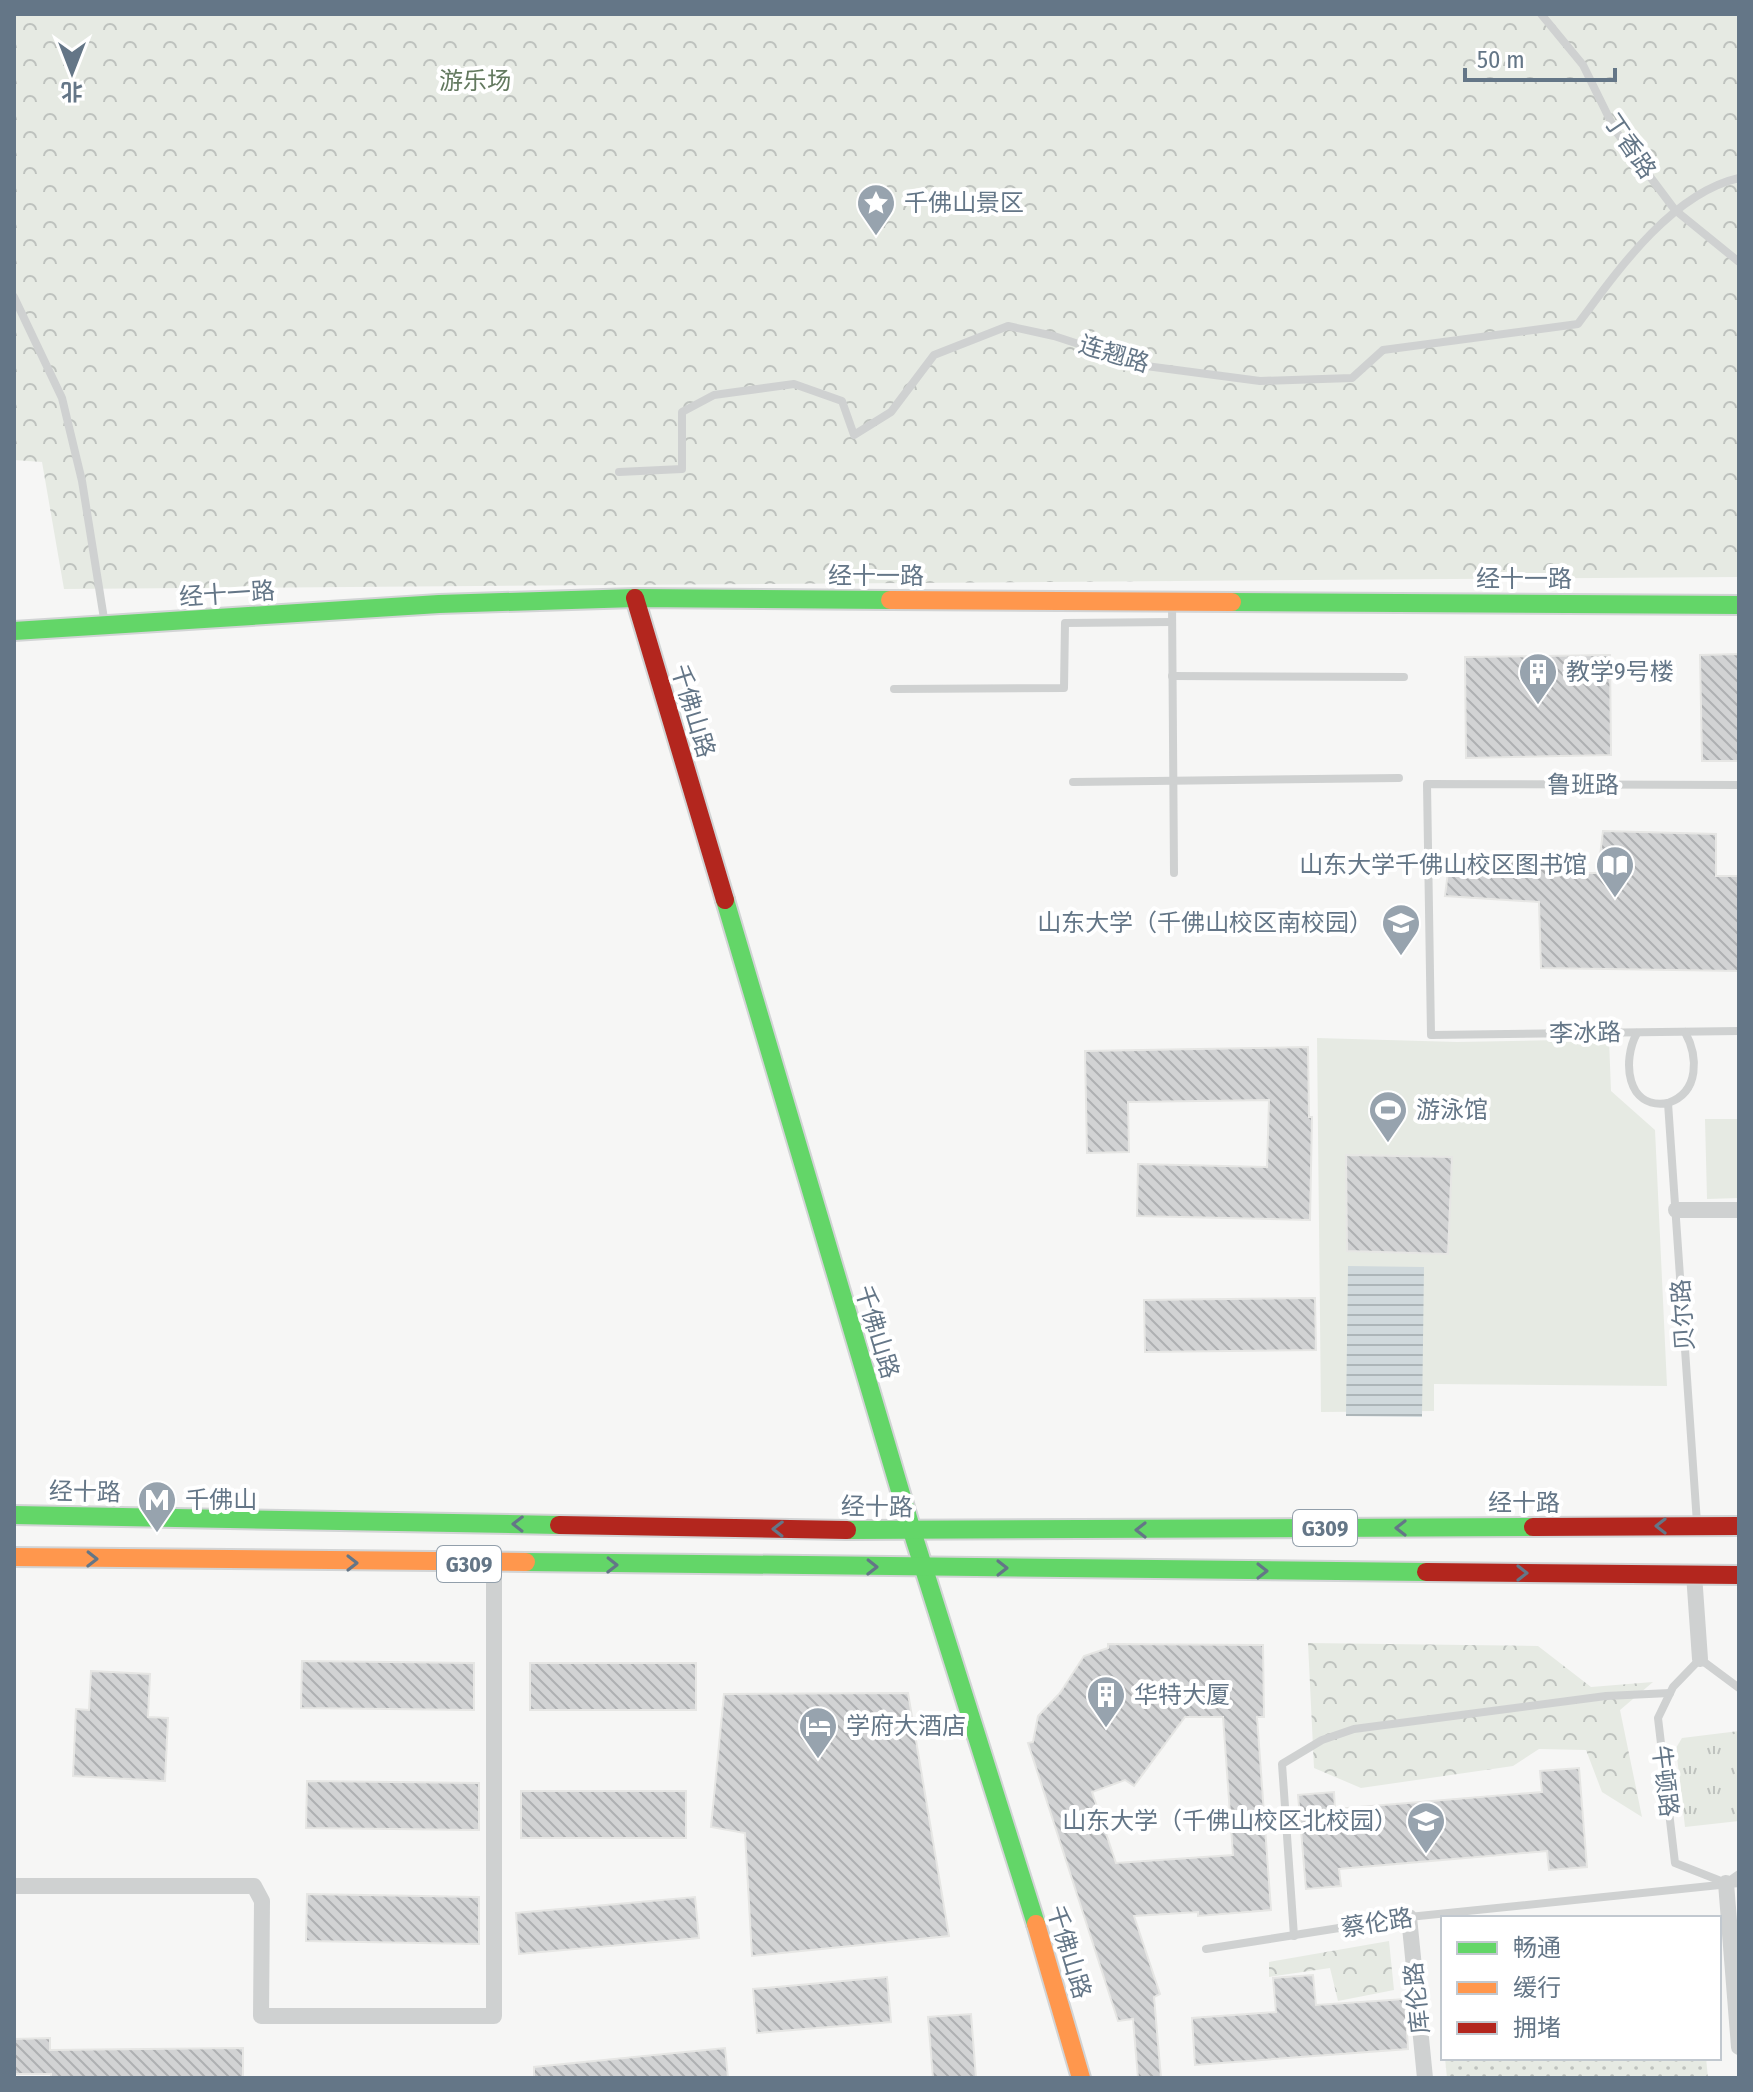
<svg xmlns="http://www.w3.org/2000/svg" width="1753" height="2092" font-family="'Fira Sans Condensed','Noto Sans SC',sans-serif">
<defs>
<pattern id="grass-tufts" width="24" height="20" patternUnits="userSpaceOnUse" patternTransform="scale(2)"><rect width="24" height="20" fill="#e6eae3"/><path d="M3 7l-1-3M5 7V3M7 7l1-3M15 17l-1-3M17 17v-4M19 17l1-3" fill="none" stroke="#bec2be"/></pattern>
<pattern id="forest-crowns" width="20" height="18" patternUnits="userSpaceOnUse" patternTransform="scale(2)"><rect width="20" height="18" fill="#e6eae3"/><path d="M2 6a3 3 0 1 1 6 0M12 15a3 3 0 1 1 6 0" fill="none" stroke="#bec2be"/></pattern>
<pattern id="garden-dots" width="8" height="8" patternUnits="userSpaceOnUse" patternTransform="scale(2)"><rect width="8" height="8" fill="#e6eae3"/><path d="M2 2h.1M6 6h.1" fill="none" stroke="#bec2be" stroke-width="1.8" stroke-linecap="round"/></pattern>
<pattern id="water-rules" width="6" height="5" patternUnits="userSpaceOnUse" patternTransform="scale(2)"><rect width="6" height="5" fill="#d0d9dc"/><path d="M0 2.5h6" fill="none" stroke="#acb5b8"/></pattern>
<pattern id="building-back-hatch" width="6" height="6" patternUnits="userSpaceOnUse" patternTransform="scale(2)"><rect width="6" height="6" fill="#d2d3d4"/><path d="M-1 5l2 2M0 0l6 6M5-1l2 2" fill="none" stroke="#aeb0b2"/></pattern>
</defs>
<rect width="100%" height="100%" fill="#f6f6f5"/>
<path fill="url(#grass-tufts)" d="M1739 1731V1821L1685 1827 1676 1748 1682 1738Z"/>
<g fill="url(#forest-crowns)">
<path d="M14 14H1739V577L64 589 42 462 14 460Z"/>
<path d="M1308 1643 1538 1646 1591 1687 1653 1682 1620 1710 1642 1817 1602 1792 1586 1750 1539 1749 1513 1766 1361 1788 1314 1768Z"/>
<path d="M1389 1941 1394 1990 1338 2001 1330 1968 1269 1977V1962Z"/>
</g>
<path fill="url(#garden-dots)" d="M1445 2058H1706L1708 2078H1447Z"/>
<g fill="#e6eae3">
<path d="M1317 1038 1457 1042 1609 1039 1611 1091 1655 1130 1667 1386 1434 1384V1411L1321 1412Z"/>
<path d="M1739 1119V1198L1707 1199 1705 1119Z"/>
</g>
<path fill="url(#water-rules)" d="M1348 1266 1424 1267 1422 1417 1346 1416Z"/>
<g fill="url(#building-back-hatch)" stroke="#e6e6e4" stroke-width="2" fill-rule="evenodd">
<path d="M1739 654V761H1702L1700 655Z"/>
<path d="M1610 655 1611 755 1466 758 1465 657Z"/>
<path d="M1603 831 1716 834V876H1739V971L1541 968 1539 902 1445 896 1450 856 1562 854 1563 873H1598Z"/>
<path d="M1308 1047 1309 1117H1312L1310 1220 1137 1216 1138 1164 1267 1167 1269 1100 1128 1102 1129 1152 1087 1153 1085 1051Z"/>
<path d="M1346 1155 1452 1157 1448 1254 1347 1251Z"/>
<path d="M1315 1298 1316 1350 1145 1352 1144 1300Z"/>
<path d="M1108 1644 1263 1645 1264 1717H1257L1271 1910 1198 1916V1912L1134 1916 1160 1994 1154 1997 1161 2078H1138L1133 2019 1118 2021 1028 1743 1033 1742 1038 1716 1060 1693 1084 1656 1108 1648ZM1185 1717H1223L1233 1855 1116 1863 1092 1792 1125 1780 1134 1786Z"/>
<path d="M302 1661 474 1663V1710L301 1708Z"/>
<rect x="530" y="1663" width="166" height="47"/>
<path d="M91 1671 150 1674 148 1717 168 1718 165 1781 73 1776 76 1709 89 1710Z"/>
<path d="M908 1693 949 1936 752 1956 745 1833 711 1827 724 1694Z"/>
<path d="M1579 1768 1587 1867 1549 1870 1547 1851 1339 1869 1341 1886 1306 1889 1298 1795 1334 1792 1335 1809 1542 1792 1540 1771Z"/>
<path d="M307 1781 479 1783V1830L306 1828Z"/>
<rect x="521" y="1791" width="165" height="47"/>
<path d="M307 1894 479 1897V1944L306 1941Z"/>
<path d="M695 1897 699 1938 519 1954 516 1913Z"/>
<path d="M1313 1975 1316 2005 1405 1999 1408 2049 1195 2065 1192 2018 1276 2012 1273 1978Z"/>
<path d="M887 1977 891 2022 757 2033 753 1989Z"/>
<path d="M971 2014 976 2078H933L928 2017Z"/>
<path d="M50 2038V2050L243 2048V2078H51V2074H14V2039Z"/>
<path d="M725 2048 728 2078H534V2067Z"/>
</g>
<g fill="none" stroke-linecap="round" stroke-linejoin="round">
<defs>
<g id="fast">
<path d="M1232 602 1739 605"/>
<path d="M14 631 439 604 635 598 890 600"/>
<path d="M725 900 912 1531 1036 1924"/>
<path d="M14 1515 559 1525"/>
<path d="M847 1530 1533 1527"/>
<path d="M526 1562 1426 1572"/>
</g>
<g id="slow">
<path d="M890 600 1232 602"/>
<path d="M14 1557 526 1562"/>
<path d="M1036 1924 1081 2078"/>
</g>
<g id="jam">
<path d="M635 598 725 900"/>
<path d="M559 1525 847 1530"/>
<path d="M1533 1527 1739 1526"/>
<path d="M1426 1572 1739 1575"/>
</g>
</defs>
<use href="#fast" stroke="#d2d4d5" stroke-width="22"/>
<use href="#slow" stroke="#d2d4d5" stroke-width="22"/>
<use href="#jam" stroke="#d2d4d5" stroke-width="22"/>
<g stroke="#cfd1d1" stroke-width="8">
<path d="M1541 14 1583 65 1615 130 1675 210 1739 262"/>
<path d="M14 297 62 398 82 481 105 625"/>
<path d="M619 472 682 469V412L714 395 794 384 842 401 854 435 891 412 934 355 1008 326 1054 336 1146 366 1260 381 1352 378 1383 350 1578 324C1617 271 1672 193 1739 178"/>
<path d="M1172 602 1174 873"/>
<path d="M1172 676 1404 677"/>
<path d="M894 689 1064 688 1065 623 1172 622"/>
<path d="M1073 782 1399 778"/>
<path d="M1739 785 1427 784 1431 1035 1739 1031"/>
<path d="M1637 1033C1622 1060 1626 1110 1668 1103L1697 1523"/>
<path d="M1668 1103C1700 1092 1698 1056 1685 1032"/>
<path d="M1739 1688 1700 1659 1673 1687 1658 1718 1675 1863 1726 1883 1739 1874"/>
<path d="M1294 1936 1282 1764 1322 1740 1354 1729 1606 1696 1670 1693"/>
<path d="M1206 1949 1409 1917 1739 1883"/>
</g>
<g stroke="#cfd1d1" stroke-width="16">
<path d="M1676 1210H1739"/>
<path d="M1694 1574 1700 1659"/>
<path d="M1726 1883 1739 2047"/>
<path d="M14 1886H254L262 1901 261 2016H494V1564"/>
<path d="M1409 1917 1425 2078"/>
</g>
<use href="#fast" stroke="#63d668" stroke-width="18"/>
<use href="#slow" stroke="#ff974d" stroke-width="18"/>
<use href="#jam" stroke="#b3261e" stroke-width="18"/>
</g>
<defs><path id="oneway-chevron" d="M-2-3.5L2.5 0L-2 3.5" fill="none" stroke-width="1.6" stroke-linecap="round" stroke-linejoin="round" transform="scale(2)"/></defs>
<g stroke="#647687">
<use href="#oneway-chevron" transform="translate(518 1524) rotate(-179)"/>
<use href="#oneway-chevron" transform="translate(1661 1526) rotate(180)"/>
<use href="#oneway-chevron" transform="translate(1401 1528) rotate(180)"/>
<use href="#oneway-chevron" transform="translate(778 1529) rotate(-179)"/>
<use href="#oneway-chevron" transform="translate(1141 1530) rotate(180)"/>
<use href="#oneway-chevron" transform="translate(92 1559) rotate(1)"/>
<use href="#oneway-chevron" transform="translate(352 1563)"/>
<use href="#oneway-chevron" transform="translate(612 1565) rotate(1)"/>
<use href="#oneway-chevron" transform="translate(872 1567) rotate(1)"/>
<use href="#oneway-chevron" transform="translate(1002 1568)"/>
<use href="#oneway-chevron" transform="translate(1262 1571)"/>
<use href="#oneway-chevron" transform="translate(1522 1573)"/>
</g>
<defs>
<symbol id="sight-pin" viewBox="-11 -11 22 30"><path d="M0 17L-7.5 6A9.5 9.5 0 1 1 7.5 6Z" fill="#97a3ae" stroke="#fff"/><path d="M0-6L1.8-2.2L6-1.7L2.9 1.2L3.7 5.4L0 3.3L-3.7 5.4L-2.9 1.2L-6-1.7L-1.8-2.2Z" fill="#fff"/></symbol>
<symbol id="building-pin" viewBox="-11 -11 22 30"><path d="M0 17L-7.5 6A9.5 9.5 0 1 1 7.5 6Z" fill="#97a3ae" stroke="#fff"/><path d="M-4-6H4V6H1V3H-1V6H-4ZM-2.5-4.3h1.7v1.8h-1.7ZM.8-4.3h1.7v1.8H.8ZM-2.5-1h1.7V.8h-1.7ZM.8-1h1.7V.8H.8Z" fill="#fff"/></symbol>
<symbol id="library-pin" viewBox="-11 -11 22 30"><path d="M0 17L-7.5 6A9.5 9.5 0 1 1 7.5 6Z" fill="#97a3ae" stroke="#fff"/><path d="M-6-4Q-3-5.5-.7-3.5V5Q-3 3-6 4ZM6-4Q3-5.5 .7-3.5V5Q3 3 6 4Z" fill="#fff"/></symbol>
<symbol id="university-pin" viewBox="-11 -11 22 30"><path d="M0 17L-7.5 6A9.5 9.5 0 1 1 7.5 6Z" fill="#97a3ae" stroke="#fff"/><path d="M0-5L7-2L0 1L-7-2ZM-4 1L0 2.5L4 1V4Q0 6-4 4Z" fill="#fff"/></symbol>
<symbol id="stadium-pin" viewBox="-11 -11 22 30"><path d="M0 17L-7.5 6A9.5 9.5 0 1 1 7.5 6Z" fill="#97a3ae" stroke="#fff"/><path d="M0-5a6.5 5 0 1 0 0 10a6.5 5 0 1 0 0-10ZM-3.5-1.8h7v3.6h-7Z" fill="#fff"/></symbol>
<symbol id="metro-pin" viewBox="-11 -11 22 30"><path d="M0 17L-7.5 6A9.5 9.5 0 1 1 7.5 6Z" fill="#97a3ae" stroke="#fff"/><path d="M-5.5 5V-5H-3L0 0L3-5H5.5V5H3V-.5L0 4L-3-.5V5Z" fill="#fff"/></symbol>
<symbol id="hotel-pin" viewBox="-11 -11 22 30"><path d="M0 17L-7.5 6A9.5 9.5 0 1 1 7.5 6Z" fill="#97a3ae" stroke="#fff"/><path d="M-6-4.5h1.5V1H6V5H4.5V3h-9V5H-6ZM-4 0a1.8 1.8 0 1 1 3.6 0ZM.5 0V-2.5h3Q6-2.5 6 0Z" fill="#fff"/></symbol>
</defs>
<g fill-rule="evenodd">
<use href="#sight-pin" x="854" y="181" width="44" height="60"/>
<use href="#building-pin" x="1516" y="650" width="44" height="60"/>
<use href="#library-pin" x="1593" y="843" width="44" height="60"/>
<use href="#university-pin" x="1379" y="901" width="44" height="60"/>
<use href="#stadium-pin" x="1366" y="1088" width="44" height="60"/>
<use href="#metro-pin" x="135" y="1478" width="44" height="60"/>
<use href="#building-pin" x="1084" y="1673" width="44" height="60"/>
<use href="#hotel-pin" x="796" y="1704" width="44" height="60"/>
<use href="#university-pin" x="1404" y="1799" width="44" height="60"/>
</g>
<g text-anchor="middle" stroke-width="8" stroke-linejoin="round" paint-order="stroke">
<g fill="#fff" stroke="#929fab" stroke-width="2">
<rect x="1293" y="1510" width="64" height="36" rx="6"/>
<rect x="437" y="1546" width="64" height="36" rx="6"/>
</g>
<g font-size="22" font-weight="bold" fill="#647687">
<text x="1325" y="1536">G309</text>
<text x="469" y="1572">G309</text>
</g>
<g font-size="24" fill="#63795f" stroke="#fff">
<text x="475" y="89">游乐场</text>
</g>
<g font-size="24" fill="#647687" stroke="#fff">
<text transform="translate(1630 146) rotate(56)" y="8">丁香路</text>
<text transform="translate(1114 354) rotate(17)" y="8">连翘路</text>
<text x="876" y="584">经十一路</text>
<text x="1524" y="587">经十一路</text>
<text transform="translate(227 594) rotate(-4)" y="8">经十一路</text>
<text transform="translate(693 711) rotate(73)" y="8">千佛山路</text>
<text x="1583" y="793">鲁班路</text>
<text transform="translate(1585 1033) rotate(-1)" y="8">李冰路</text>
<text transform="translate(1683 1315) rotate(-94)" y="8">贝尔路</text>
<text transform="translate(877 1332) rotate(73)" y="8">千佛山路</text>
<text transform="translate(85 1492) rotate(1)" y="8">经十路</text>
<text x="1524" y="1511">经十路</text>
<text transform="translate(877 1507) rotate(1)" y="8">经十路</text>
<text transform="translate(1665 1781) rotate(83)" y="8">牛顿路</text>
<text transform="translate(1377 1923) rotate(-9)" y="8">蔡伦路</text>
<text transform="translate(1069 1952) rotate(73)" y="8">千佛山路</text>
<text transform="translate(1417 1998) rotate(-96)" y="8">库伦路</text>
</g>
<g font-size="24" fill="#647687" stroke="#fff" text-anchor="start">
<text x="904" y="211">千佛山景区</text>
<text x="1566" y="680">教学9号楼</text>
<text x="1587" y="873" text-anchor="end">山东大学千佛山校区图书馆</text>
<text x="1373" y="931" text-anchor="end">山东大学（千佛山校区南校园）</text>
<text x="1416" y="1118">游泳馆</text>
<text x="185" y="1508">千佛山</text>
<text x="1134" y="1703">华特大厦</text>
<text x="846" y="1734">学府大酒店</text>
<text x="1398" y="1829" text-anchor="end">山东大学（千佛山校区北校园）</text>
</g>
</g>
<rect width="1753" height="2092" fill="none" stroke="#647687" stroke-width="32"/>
<rect x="1441" y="1916" width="280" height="144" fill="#ffffff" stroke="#c1c8cf" stroke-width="2"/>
<rect x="1457" y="1942" width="40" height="12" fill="#63d668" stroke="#c1c8cf" stroke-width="2"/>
<text x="1513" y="1956" font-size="24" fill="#647687">畅通</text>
<rect x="1457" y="1982" width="40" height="12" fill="#ff974d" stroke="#c1c8cf" stroke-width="2"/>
<text x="1513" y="1996" font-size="24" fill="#647687">缓行</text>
<rect x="1457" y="2022" width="40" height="12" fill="#b3261e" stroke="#c1c8cf" stroke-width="2"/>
<text x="1513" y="2036" font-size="24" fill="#647687">拥堵</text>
<g transform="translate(72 72) rotate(180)" stroke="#ffffff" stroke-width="6" paint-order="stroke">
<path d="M0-6L14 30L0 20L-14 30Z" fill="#647687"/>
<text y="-12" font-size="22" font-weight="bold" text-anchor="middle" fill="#647687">北</text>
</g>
<path d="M1465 68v12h150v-12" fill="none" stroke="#647687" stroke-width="4"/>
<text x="1477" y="68" font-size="24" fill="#647687" stroke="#ffffff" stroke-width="6" paint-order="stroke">50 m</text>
</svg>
